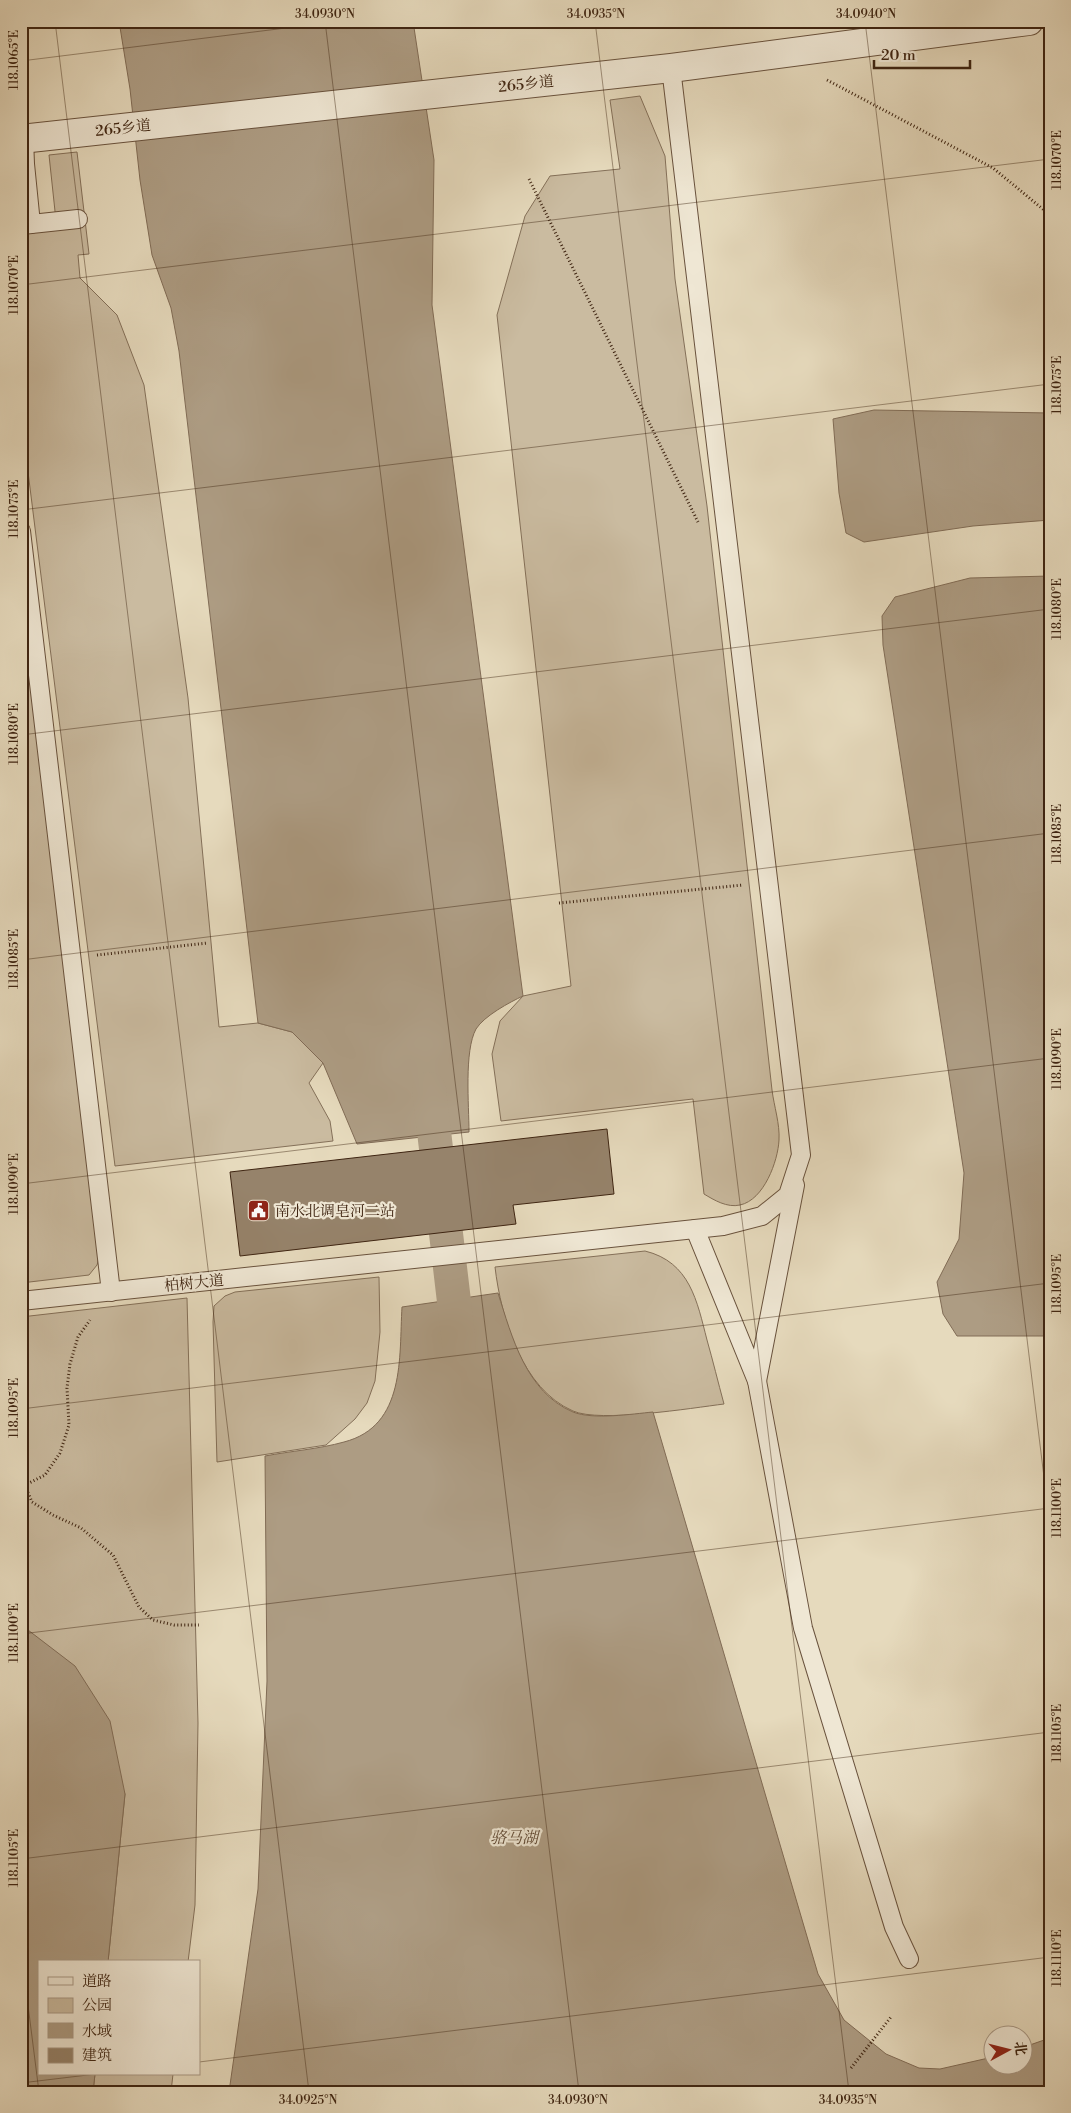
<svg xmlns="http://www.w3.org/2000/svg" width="1071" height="2113" font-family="'Libre Bodoni','Noto Serif SC',serif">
<rect width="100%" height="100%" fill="#e6dabd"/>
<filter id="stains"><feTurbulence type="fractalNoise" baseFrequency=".004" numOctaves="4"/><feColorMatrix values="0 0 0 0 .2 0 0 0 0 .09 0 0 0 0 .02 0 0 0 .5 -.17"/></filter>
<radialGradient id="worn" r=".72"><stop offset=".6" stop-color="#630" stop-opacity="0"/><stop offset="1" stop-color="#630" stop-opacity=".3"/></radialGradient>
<g fill="#cabba0" stroke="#847059">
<path d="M640 96 665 156 675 279 707 506 772 1090C774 1106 780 1124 779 1140 778 1161 764 1200 740 1205 727 1208 714 1200 704 1194L693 1099 501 1121 492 1054 500 1021 523 996 571 986 497 315 525 216 550 176 620 169 610 100Z"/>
<path d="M77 152 89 254 78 255 80 278 117 315 144 385 188 698 219 1027 258 1023 292 1032 323 1063 309 1083 330 1121 333 1141 115 1166 21 416V234L57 230 49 155Z"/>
<path d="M21 591 100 1254 97 1265 89 1275 21 1283Z"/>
<path d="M645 1251C690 1262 697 1301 707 1340 713 1361 718 1382 724 1404 692 1408 600 1423 573 1411 522 1389 501 1318 495 1267Z"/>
<path d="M379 1277 380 1332 375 1381 367 1403 355 1419 326 1445 217 1462 213 1322 214 1306 225 1296 235 1292Z"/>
<path d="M187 1298 198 1723 195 1905 188 1962H108L125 1794 28 1630 21 1628V1317Z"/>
<path d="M95 2074H173L171 2092H93Z"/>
</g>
<g fill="#ad9c83" stroke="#816c56">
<path d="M119 21H413L434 160 432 305 523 996C510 1002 484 1016 476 1029 464 1051 469 1105 469 1132L357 1144 323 1063 292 1032 258 1023 179 351 171 308 152 255 140 180 130 89Z"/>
<path d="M874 410 1050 413V520L973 526 864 542 846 533 839 493 833 419Z"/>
<path d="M1050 576V1336H957L943 1314 937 1282 959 1239 964 1173 883 645 882 616 895 597 970 578Z"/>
<path d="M498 1293C512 1337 526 1392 573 1412 593 1420 632 1414 653 1412L818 1974 844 2020 886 2054 919 2068 940 2069 993 2057 994 2066H1024V2047L1050 2038V2092H229L258 1889 267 1681 265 1456C291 1451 319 1449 344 1442 406 1426 399 1357 402 1307Z"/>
<path d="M21 1628 28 1630 75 1666 110 1721 125 1794 108 1962H39V2074H95L93 2092H21Z"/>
</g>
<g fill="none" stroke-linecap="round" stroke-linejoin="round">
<path stroke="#ad9c83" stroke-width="34" d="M429 1089 459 1344"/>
</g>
<path fill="#96836b" stroke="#3f2512" d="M607 1129 614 1194 513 1205 516 1224 240 1256 230 1172Z"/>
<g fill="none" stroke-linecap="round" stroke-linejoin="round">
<defs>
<g id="service">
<path d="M24 139 25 164 31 224"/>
<path d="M22 225 78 219"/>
<path d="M21 531 111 1292"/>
<path d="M695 1229 757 1381 795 1185"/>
<path d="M21 1301 723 1226 762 1216 788 1195 801 1155 671 68"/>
<path d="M757 1381 803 1628 894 1927 909 1959"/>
</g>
<path id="tertiary" d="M21 139 671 68 1029 21"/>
</defs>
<use href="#service" stroke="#69523d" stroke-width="20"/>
<use href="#tertiary" stroke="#69523d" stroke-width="30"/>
<g stroke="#3f2512" stroke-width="3" stroke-dasharray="1 2.5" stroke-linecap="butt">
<path d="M827 80 993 168 1050 215"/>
<path d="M529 179 698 522"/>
<path d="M559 903 743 885"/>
<path d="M97 955 208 943"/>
<path d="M25 1486 32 1502 53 1515 81 1528 113 1555 139 1607 153 1620 174 1625H199"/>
<path d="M21 1487 45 1475 60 1453 69 1425 67 1388 70 1364 78 1337 90 1320"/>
<path d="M851 2068 891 2017"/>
</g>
<use href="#service" stroke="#efe7d4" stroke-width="18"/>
<use href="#tertiary" stroke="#efe7d4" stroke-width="28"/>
</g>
<path fill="none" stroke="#3f2512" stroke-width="1" stroke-opacity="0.45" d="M55 21 309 2092M325 21 579 2092M595 21 849 2092M865 21 1050 1526M21 61 342 21M21 285 1050 159M21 510 1050 384M21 735 1050 609M21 960 1050 833M21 1184 1050 1058M21 1409 1050 1283M21 1634 1050 1508M21 1859 1050 1732M21 1950 39 2092M199 2062 1050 1957M21 2083 96 2074"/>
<defs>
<symbol id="civic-square" viewBox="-11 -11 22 22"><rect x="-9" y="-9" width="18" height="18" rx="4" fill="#8f2418" stroke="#efe7d4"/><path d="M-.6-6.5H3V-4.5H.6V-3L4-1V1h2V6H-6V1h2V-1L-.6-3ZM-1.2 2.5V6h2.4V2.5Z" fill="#fff"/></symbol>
</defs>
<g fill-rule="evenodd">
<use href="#civic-square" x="246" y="1198" width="25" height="25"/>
</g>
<g text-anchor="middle" stroke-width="4.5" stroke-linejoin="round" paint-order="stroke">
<g font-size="15" fill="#3f2512" stroke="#efe7d4">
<text transform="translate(526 84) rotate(-6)" y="5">265乡道</text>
<text transform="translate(123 128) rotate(-6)" y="5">265乡道</text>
<text transform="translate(194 1283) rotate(-6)" y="5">柏树大道</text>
</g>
<g font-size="15" fill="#3f2512" stroke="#efe7d4" text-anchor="start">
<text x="275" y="1216">南水北调皂河二站</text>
</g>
<g font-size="16" font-style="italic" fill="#604934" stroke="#efe7d4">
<text x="514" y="1843">骆马湖</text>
</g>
</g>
<rect width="1071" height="2113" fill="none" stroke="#e6dabd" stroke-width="55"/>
<rect x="38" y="1960" width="162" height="115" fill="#efe7d4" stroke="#a99986"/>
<rect x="48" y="1977" width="25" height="8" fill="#efe7d4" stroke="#a99986"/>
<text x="82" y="1986" font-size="15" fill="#3f2512">道路</text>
<rect x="48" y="1998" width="25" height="15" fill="#cabba0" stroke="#a99986"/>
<text x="82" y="2010" font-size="15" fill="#3f2512">公园</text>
<rect x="48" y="2023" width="25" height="15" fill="#ad9c83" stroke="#a99986"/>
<text x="82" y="2036" font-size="15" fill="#3f2512">水域</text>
<rect x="48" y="2048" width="25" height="15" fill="#96836b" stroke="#a99986"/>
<text x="82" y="2060" font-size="15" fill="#3f2512">建筑</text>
<g transform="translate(1008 2050) rotate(83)"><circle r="24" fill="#efe7d4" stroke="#a99986"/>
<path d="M0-4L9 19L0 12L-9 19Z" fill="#8f2418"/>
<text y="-8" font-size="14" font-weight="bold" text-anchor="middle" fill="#3f2512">北</text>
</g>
<path d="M874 60v8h96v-8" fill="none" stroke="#3f2512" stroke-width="2.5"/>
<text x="881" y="60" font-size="15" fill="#3f2512" stroke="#efe7d4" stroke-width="4" paint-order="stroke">20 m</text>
<rect x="28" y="28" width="1016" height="2058" fill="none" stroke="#3f2512" stroke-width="2"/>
<g font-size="12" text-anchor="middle" fill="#3f2512">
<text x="325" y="18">34.0930°N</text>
<text x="596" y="18">34.0935°N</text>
<text x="866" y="18">34.0940°N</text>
<text transform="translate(14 60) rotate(-90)" y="4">118.1065°E</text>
<text transform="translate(1057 160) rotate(-90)" y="4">118.1070°E</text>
<text transform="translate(14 285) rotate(-90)" y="4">118.1070°E</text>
<text transform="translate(1057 385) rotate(-90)" y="4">118.1075°E</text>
<text transform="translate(14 509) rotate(-90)" y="4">118.1075°E</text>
<text transform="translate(1057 609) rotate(-90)" y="4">118.1080°E</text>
<text transform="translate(14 734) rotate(-90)" y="4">118.1080°E</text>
<text transform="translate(1057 834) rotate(-90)" y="4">118.1085°E</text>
<text transform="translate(14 959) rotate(-90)" y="4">118.1085°E</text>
<text transform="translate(1057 1059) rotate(-90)" y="4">118.1090°E</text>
<text transform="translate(14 1184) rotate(-90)" y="4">118.1090°E</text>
<text transform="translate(1057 1284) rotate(-90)" y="4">118.1095°E</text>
<text transform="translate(14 1408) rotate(-90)" y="4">118.1095°E</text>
<text transform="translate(1057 1508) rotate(-90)" y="4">118.1100°E</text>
<text transform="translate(14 1633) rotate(-90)" y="4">118.1100°E</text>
<text transform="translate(1057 1733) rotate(-90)" y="4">118.1105°E</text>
<text transform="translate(14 1858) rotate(-90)" y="4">118.1105°E</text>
<text transform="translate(1057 1958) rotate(-90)" y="4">118.1110°E</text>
<text x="308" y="2104">34.0925°N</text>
<text x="578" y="2104">34.0930°N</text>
<text x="848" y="2104">34.0935°N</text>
</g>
<rect width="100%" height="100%" filter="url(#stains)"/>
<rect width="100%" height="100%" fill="url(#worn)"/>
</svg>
